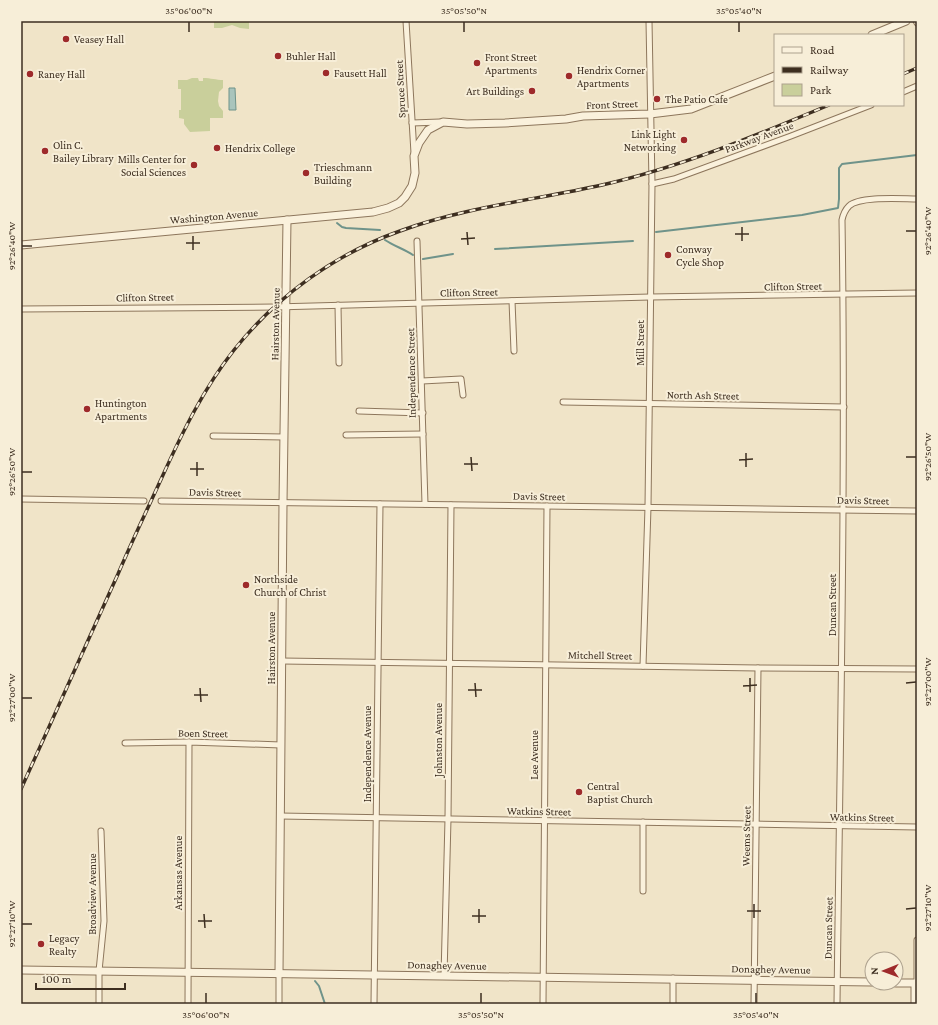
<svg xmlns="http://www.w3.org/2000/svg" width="938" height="1025" font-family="'Crimson Pro',serif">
<rect width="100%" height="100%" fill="#f0e4c8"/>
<g fill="#c9cf9b">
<path d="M214 21H249V29L240 28 232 25 222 28H214Z"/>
<path d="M192 78H198L199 81H203V78C211 78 216 80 223 80V88L219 92 218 101 219 106 223 111V118H210V131L190 132 184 124V119L179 118V110H181V89H178V80H187Z"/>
</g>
<path fill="#a9c4bc" stroke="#6f938a" d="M229 88H235L236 110H229Z"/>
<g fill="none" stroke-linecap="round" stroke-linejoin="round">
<g stroke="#6f938a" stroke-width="2">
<path d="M337 223 342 227 346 228 380 230"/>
<path d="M656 232 802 215 838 208 839 199V168L842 164 917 155"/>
<path d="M385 240C394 246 404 249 413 255"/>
<path d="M495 249 633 241"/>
<path d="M423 259 453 254"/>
<path d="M315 981 319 986 325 1004"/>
</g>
<defs>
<g id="minor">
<path d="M406 21 414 153"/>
<path d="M916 21 917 23"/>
<path d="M903 92 917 86"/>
<path d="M412 123 440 122"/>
<path d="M652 184 674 179 791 136 871 105"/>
<path d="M417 241 425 504"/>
<path d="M512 301 514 351"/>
<path d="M338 305 339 363"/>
<path d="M21 309 275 307 650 297 917 293"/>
<path d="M422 381 461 379 463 395"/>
<path d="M563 402 844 407"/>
<path d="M359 411 423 413"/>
<path d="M346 435 423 434"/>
<path d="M213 436 284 437"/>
<path d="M21 499 144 501"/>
<path d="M161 501 917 511"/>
<path d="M282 661 758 668 917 669"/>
<path d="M643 666 648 507 652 184 649 21"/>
<path d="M125 743 189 742 281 745"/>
<path d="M280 816 917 827"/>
<path d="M643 822V891"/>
<path d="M444 976 448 819 451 505"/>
<path d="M917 983V940"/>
<path d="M99 1004V971L104 921 101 831"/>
<path d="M188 1004 189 742"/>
<path d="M279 1004V973"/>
<path d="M374 1004 380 504"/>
<path d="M543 1004 547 506"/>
<path d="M673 1004V978"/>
<path d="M754 1004 758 668"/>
<path d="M837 1004C840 743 846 481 842 220 843 215 845 210 849 206 860 196 901 199 917 199"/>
<path d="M914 1004V983"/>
</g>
<g id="tertiary">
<path d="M872 35 906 21"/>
<path d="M21 245 373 212 388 208 399 203 405 197 412 186 415 173 414 156 419 143 428 130 443 122 467 124 505 123 566 119 583 116 650 114 691 109 775 76"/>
<path d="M21 970 872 982"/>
<path d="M279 973 283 503 287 220"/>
<path d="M896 983H917"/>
</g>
</defs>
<use href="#minor" stroke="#8d765c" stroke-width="7"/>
<use href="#tertiary" stroke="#8d765c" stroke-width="9"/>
<use href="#minor" stroke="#faf1dc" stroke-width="5"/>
<use href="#tertiary" stroke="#faf1dc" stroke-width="7"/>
<defs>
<g id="rail">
<path d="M903 74 917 68"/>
<path d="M21 789C53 717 86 646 118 574 132 541 148 508 163 475 183 431 204 388 234 350 277 296 335 254 400 231 465 207 535 200 602 185 681 167 755 136 829 105"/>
</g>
</defs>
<use href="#rail" stroke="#3d2e20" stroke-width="3.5"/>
<use href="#rail" stroke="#f7eed8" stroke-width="2" stroke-dasharray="6" stroke-linecap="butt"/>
</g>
<path fill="none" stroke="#3d2e20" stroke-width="1.5" d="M189 22V32M464 22V32M739 22V32M742 227V241M906 231H916M467 232 468 245M735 234H749M193 236V250M461 239 475 238M186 243H200M22 246H32M746 453V467M471 457 472 471M906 457H916M739 460 753 459M197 462V476M464 464H478M190 469H204M22 472H32M750 678V692M475 683 476 697M906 683 916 682M743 686 757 685M200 688 201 702M468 690H482M194 695H208M22 698H32M754 904V918M479 909V923M906 909 916 908M747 911H761M204 914 205 928M472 916H486M198 921H212M22 924H32M206 993V1003M481 993V1003M756 993V1003"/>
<g fill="#9e2a2b" stroke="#f7eed8" stroke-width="1.5">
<circle cx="66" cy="39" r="4"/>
<circle cx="278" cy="56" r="4"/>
<circle cx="477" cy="63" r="4"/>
<circle cx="326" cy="73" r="4"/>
<circle cx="30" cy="74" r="4"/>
<circle cx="569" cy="76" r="4"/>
<circle cx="532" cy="91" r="4"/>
<circle cx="657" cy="99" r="4"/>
<circle cx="684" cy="140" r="4"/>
<circle cx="217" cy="148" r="4"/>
<circle cx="45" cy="151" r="4"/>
<circle cx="194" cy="165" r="4"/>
<circle cx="306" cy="173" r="4"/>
<circle cx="668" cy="255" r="4"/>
<circle cx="87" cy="409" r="4"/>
<circle cx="246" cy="585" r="4"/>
<circle cx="579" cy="792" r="4"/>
<circle cx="41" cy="944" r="4"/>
</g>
<g text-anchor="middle" stroke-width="4" stroke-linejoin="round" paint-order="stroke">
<g font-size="11" fill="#3d2e20" stroke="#f7eed8" text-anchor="start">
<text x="74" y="43">Veasey Hall</text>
<text x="286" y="60">Buhler Hall</text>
<text x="485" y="61">Front Street<tspan x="485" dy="13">Apartments</tspan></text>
<text x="577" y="74">Hendrix Corner<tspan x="577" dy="13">Apartments</tspan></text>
<text x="334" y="77">Fausett Hall</text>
<text x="38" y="78">Raney Hall</text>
<text x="524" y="95" text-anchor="end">Art Buildings</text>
<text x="665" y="103">The Patio Cafe</text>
<text x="676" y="138" text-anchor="end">Link Light<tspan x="676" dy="13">Networking</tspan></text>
<text x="53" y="149">Olin C.<tspan x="53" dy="13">Bailey Library</tspan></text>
<text x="225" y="152">Hendrix College</text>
<text x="186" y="163" text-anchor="end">Mills Center for<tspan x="186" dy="13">Social Sciences</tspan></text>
<text x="314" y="171">Trieschmann<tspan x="314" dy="13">Building</tspan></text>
<text x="676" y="253">Conway<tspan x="676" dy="13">Cycle Shop</tspan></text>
<text x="95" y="407">Huntington<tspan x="95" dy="13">Apartments</tspan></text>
<text x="254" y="583">Northside<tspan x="254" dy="13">Church of Christ</tspan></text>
<text x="587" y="790">Central<tspan x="587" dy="13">Baptist Church</tspan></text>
<text x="49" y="942">Legacy<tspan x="49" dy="13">Realty</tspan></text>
</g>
<g font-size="11" fill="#3d2e20" stroke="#f7eed8">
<text transform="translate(400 89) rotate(-93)" y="4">Spruce Street</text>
<text transform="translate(612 104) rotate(-2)" y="4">Front Street</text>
<text transform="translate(759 137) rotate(-20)" y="4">Parkway Avenue</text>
<text transform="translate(214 216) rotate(-5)" y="4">Washington Avenue</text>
<text transform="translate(793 286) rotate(-1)" y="4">Clifton Street</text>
<text transform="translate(469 292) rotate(-1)" y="4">Clifton Street</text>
<text transform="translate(145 297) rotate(-1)" y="4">Clifton Street</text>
<text transform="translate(275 324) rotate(-89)" y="4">Hairston Avenue</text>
<text transform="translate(640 343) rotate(-90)" y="4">Mill Street</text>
<text transform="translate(411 373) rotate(-91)" y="4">Independence Street</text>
<text transform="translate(703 395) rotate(1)" y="4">North Ash Street</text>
<text transform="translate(215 492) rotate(1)" y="4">Davis Street</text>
<text transform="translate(539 496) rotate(1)" y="4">Davis Street</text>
<text transform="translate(863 500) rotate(1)" y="4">Davis Street</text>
<text transform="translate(832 605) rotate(-90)" y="4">Duncan Street</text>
<text transform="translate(271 648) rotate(-90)" y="4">Hairston Avenue</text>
<text transform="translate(600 655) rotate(1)" y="4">Mitchell Street</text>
<text transform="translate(203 733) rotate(1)" y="4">Boen Street</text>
<text transform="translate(438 740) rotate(-90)" y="4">Johnston Avenue</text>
<text transform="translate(367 754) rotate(-90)" y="4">Independence Avenue</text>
<text transform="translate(534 755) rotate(-90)" y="4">Lee Avenue</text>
<text transform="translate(539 811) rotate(1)" y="4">Watkins Street</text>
<text transform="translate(862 817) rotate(1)" y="4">Watkins Street</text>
<text transform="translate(746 836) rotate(-89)" y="4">Weems Street</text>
<text transform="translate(178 873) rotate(-90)" y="4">Arkansas Avenue</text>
<text transform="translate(92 894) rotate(-90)" y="4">Broadview Avenue</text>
<text transform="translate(828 928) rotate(-89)" y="4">Duncan Street</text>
<text transform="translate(447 965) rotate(1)" y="4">Donaghey Avenue</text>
<text transform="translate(771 969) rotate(1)" y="4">Donaghey Avenue</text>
</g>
</g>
<rect width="938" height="1025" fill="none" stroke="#f7eed8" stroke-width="44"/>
<rect x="774" y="34" width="130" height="72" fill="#f7eed8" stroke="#ada18e"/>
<rect x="782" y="47" width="20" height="6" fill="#faf1dc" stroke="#ada18e"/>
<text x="810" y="54" font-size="12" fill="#3d2e20">Road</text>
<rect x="782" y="67" width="20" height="6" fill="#3d2e20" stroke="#ada18e"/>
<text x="810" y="74" font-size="12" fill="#3d2e20">Railway</text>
<rect x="782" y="84" width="20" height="12" fill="#c9cf9b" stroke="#ada18e"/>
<text x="810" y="94" font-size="12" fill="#3d2e20">Park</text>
<g transform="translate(884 971) rotate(269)"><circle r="19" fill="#f7eed8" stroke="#ada18e"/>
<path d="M0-3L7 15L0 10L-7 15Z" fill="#9e2a2b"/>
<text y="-6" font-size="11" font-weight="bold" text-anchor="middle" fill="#3d2e20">N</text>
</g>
<path d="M36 983v6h89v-6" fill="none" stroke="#3d2e20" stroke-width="2"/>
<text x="42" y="983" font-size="12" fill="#3d2e20" stroke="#f7eed8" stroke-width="3" paint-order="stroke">100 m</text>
<rect x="22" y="22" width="894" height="981" fill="none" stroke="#3d2e20" stroke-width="1.5"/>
<g font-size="10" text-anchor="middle" fill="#3d2e20">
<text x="189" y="14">35°06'00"N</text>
<text x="464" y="14">35°05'50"N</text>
<text x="739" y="14">35°05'40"N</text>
<text transform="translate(927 231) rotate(-90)" y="4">92°26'40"W</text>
<text transform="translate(11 246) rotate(-90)" y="4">92°26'40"W</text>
<text transform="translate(927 457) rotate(-90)" y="4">92°26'50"W</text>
<text transform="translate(11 472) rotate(-90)" y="4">92°26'50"W</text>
<text transform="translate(927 682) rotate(-90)" y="4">92°27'00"W</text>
<text transform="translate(11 698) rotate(-90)" y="4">92°27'00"W</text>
<text transform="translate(927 908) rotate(-90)" y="4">92°27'10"W</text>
<text transform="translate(11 924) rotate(-90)" y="4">92°27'10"W</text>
<text x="206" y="1018">35°06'00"N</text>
<text x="481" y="1018">35°05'50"N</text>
<text x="756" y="1018">35°05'40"N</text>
</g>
</svg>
